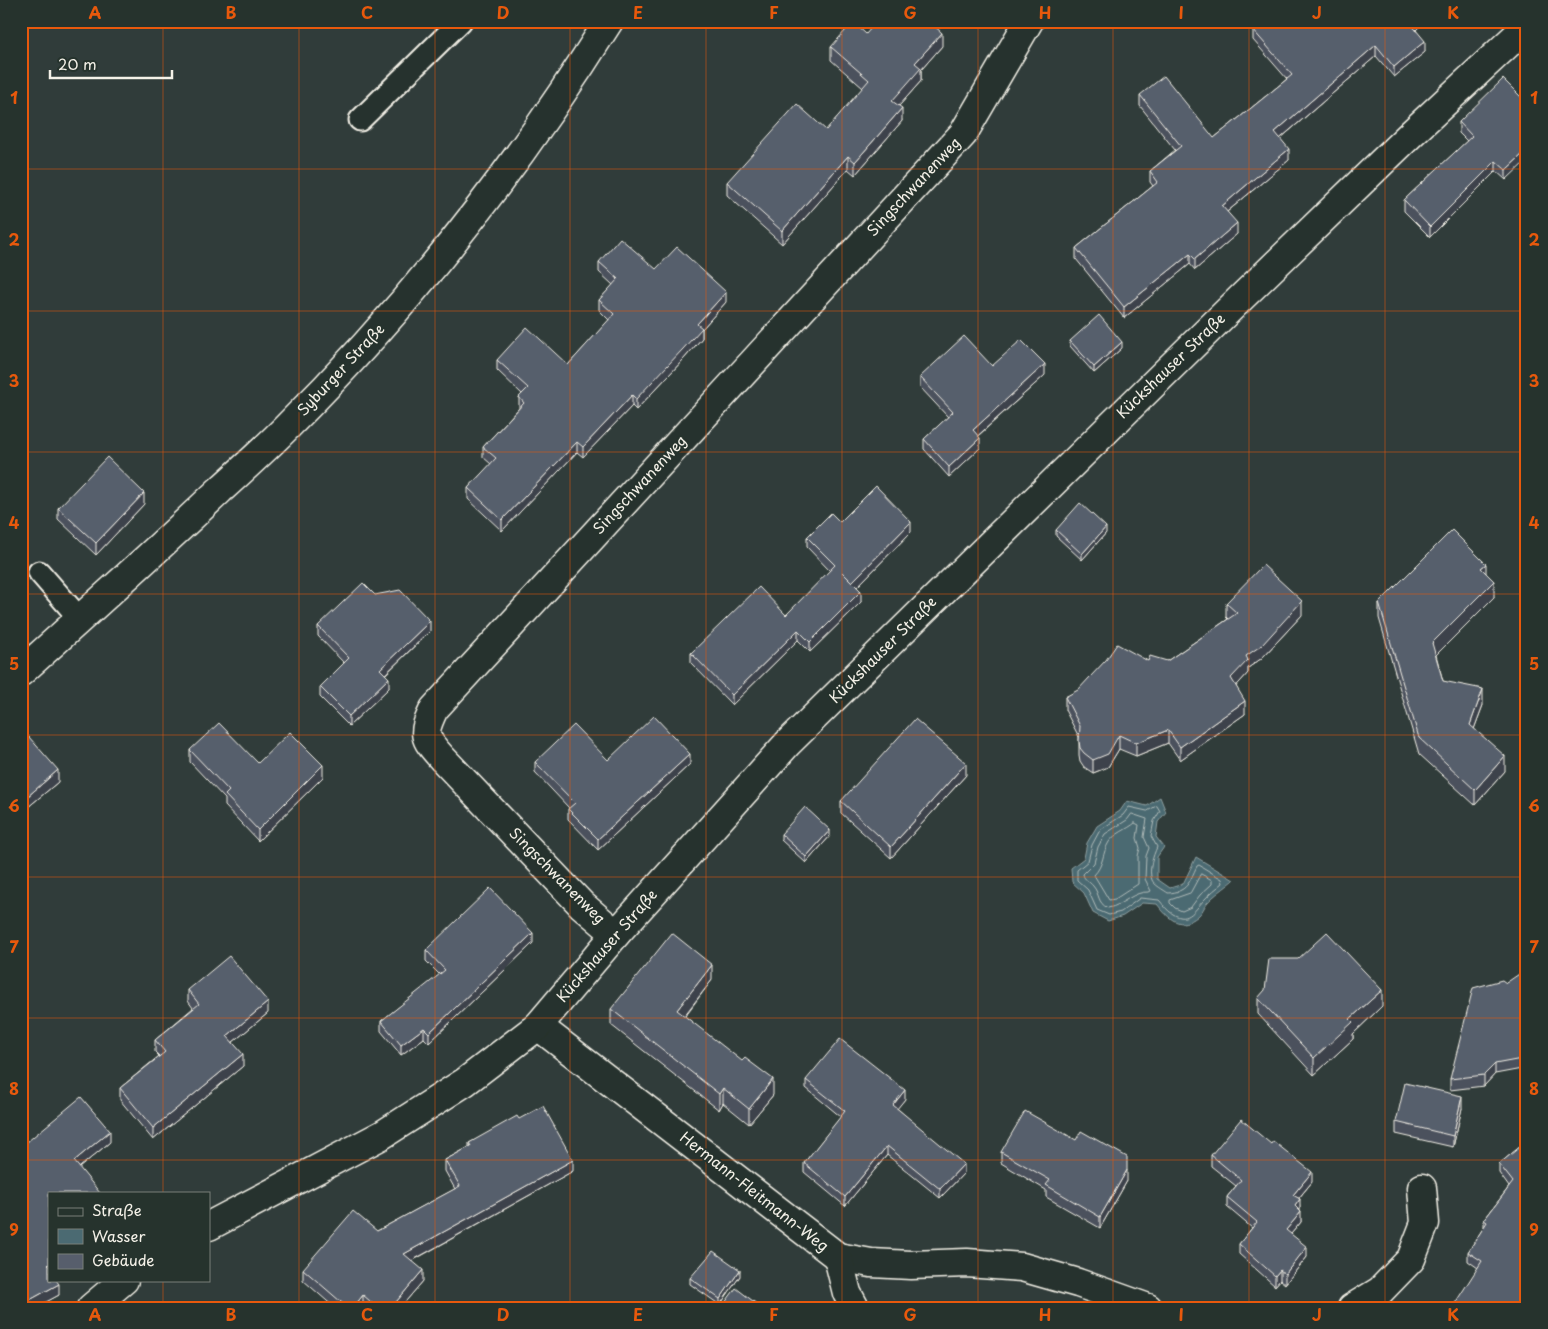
<svg xmlns="http://www.w3.org/2000/svg" width="1548" height="1329" font-family="'Playpen Sans',sans-serif">
<rect width="100%" height="100%" fill="#303c3a"/>
<filter id="ink" filterUnits="userSpaceOnUse"><feTurbulence type="fractalNoise" baseFrequency=".02" numOctaves="2"/><feDisplacementMap in="SourceGraphic" scale="10" xChannelSelector="R" yChannelSelector="G"/><feConvolveMatrix kernelMatrix="1 2 1 2 8 2 1 2 1" color-interpolation-filters="sRGB"/></filter>
<g filter="url(#ink)">
<path fill="#4b6a72" stroke="#8fa0a1" d="M1160 797 1166 812 1158 822 1156 837 1164 847 1157 857V879L1170 888 1183 884 1196 857 1234 880C1225 888 1214 895 1207 903 1204 907 1202 913 1198 916 1180 931 1169 919 1157 904L1142 903 1123 916 1108 921 1093 913 1084 893 1072 882 1071 868 1084 858 1087 843 1097 826 1120 811 1127 801 1147 806Z"/>
<g fill="none" stroke-linecap="round" stroke-linejoin="round">
<g stroke="#b0bbb9" stroke-width="1">
<path d="M1157 806 1160 811 1154 821 1151 836 1157 847C1153 856 1148 870 1152 880 1154 885 1164 890 1168 893 1188 892 1189 882 1197 866L1199 865 1222 879 1223 883C1217 888 1210 893 1205 899 1195 909 1189 924 1173 914 1167 911 1163 904 1159 900L1140 898 1121 912 1109 915 1097 910 1088 890 1077 880V870L1088 861 1092 845 1100 830 1123 815 1129 807 1147 811Z"/>
<path d="M1132 814 1147 819 1144 837 1149 848 1146 856 1145 879 1151 891 1149 892C1133 891 1124 905 1108 908 1097 903 1100 894 1093 886 1089 881 1084 880 1083 874L1094 863 1098 847 1105 834 1127 820Z"/>
<path d="M1135 823 1139 825 1137 838 1140 848 1138 856V884L1115 899 1109 900 1094 875C1104 865 1102 853 1109 842 1114 834 1128 829 1135 823Z"/>
<path d="M1201 874 1212 880V884L1200 895 1191 907 1182 911 1175 908 1170 903V900L1190 893Z"/>
</g>
<defs>
<g id="lane">
<path d="M360 120 461 21"/>
<path d="M39 572 80 619"/>
</g>
<g id="street">
<path d="M616 934 582 905 442 758C423 737 422 734 434 709L963 134 1029 21"/>
<path d="M538 1026 838 1257 871 1263 911 1265 967 1263 1022 1267 1078 1283 1148 1308"/>
<path d="M209 1226 382 1135 465 1082 538 1026 616 934 788 743 1242 297 1412 133 1527 26"/>
<path d="M838 1257 847 1293 855 1308"/>
<path d="M91 1308 124 1280"/>
<path d="M1352 1308 1380 1291 1411 1259 1425 1223 1422 1188"/>
</g>
<path id="secondary" d="M21 672C88 612 155 552 220 490 242 470 264 450 285 429 408 307 517 168 609 21"/>
</defs>
<use href="#lane" stroke="#f4f1e8" stroke-width="25"/>
<use href="#street" stroke="#f4f1e8" stroke-width="31"/>
<use href="#secondary" stroke="#f4f1e8" stroke-width="31"/>
<use href="#lane" stroke="#26332d" stroke-width="21"/>
<use href="#street" stroke="#26332d" stroke-width="28"/>
<use href="#secondary" stroke="#26332d" stroke-width="28"/>
</g>
<g fill="#4b515d" stroke="#f4f1e8">
<path d="M1263 21H1425L1416 30 1425 52 1394 77 1376 56 1280 139 1289 160 1227 212 1237 234 1195 270 1190 264 1124 318 1076 259V248L1153 186 1150 182V171L1175 150 1140 106V95L1214 138 1287 79 1253 40V30Z"/>
<path d="M866 34 942 46 921 70V81L899 106 902 121 855 175 848 169 782 244 727 195V182L826 130 863 88 831 60V47Z"/>
<path d="M1527 103 1506 180 1496 171 1430 237 1404 211V200L1467 141 1459 133V122Z"/>
<path d="M599 262 656 269 726 302 702 329V338L683 360 636 410 632 406 583 457 577 452 502 531 468 499V488L491 464 483 457V447L519 408V397L522 394 497 370V360L568 365 609 320 599 310V300L613 285 599 272Z"/>
<path d="M1527 314V329L1525 327V316Z"/>
<path d="M1070 341 1122 348 1094 373 1070 346Z"/>
<path d="M992 366 1045 375 978 436 980 448 949 477 924 449V439L948 417 920 387V377Z"/>
<path d="M144 504 96 555 58 519V508Z"/>
<path d="M840 522 911 532 857 587 861 602 810 652 798 640 732 705 691 663V653L786 615 830 571 807 547V537Z"/>
<path d="M1056 530 1106 533 1082 560 1056 536Z"/>
<path d="M1486 573 1494 597 1436 655 1443 681 1483 705 1474 729 1505 771 1475 805 1419 754 1379 618V603Z"/>
<path d="M375 595 430 631 385 675 389 688 349 726 320 697V687L344 663 318 636V626Z"/>
<path d="M1226 603 1302 615 1262 658 1248 668V673L1236 686 1245 714 1180 760 1168 743 1136 756 1119 749 1108 767 1093 773 1084 767 1080 761 1079 755V737L1065 710V697L1148 661H1167L1228 619 1226 617Z"/>
<path d="M21 728 58 782 27 808 21 802Z"/>
<path d="M190 750 258 763 323 777 258 841 225 806V799L190 762Z"/>
<path d="M608 760 690 764 598 850 568 819V809L569 808 535 772V762Z"/>
<path d="M966 775 891 858 841 813V801Z"/>
<path d="M781 834 830 836 806 863 781 840Z"/>
<path d="M533 943 429 1043 424 1038 401 1055 381 1031V1021L440 975 426 961V950Z"/>
<path d="M1527 976V1068L1495 1074 1484 1086 1450 1090V1079L1506 983Z"/>
<path d="M712 980 685 1016 773 1095 749 1124 723 1103 719 1110 611 1025V1009Z"/>
<path d="M188 990 268 1013 233 1042 243 1066 153 1140 120 1100V1088L159 1056 155 1052V1040L193 1008 188 1001Z"/>
<path d="M1258 998 1382 1006 1353 1034V1039L1314 1075 1258 1014Z"/>
<path d="M806 1080 905 1099 897 1108 964 1173 940 1198 887 1155 845 1206 804 1172V1163L841 1117 806 1088Z"/>
<path d="M1462 1108 1453 1147 1396 1134V1122Z"/>
<path d="M519 1119 573 1171 412 1261 423 1281 400 1308H365L363 1306 362 1308H335L303 1280V1269L377 1231 455 1189 445 1171V1160L469 1147V1143Z"/>
<path d="M1527 1141V1308L1478 1268 1468 1261V1252L1484 1227V1220L1509 1187 1499 1173V1164Z"/>
<path d="M110 1142 49 1193V1280L59 1295 35 1308H23L21 1304V1147Z"/>
<path d="M1001 1152 1127 1181 1100 1228 1046 1197V1190L1001 1163Z"/>
<path d="M1211 1155 1312 1182 1299 1198 1301 1222 1291 1234 1307 1257 1285 1284 1280 1280 1275 1286 1239 1254V1244L1252 1228 1227 1207V1197L1236 1186 1211 1166Z"/>
<path d="M740 1276 720 1305 690 1284V1278Z"/>
</g>
<g fill="#3d424c" stroke="#f4f1e8">
<path d="M1414 21H1425L1411 35V24Z"/>
<path d="M942 33V46L921 70V81L892 114V101L915 63Z"/>
<path d="M1425 41V52L1394 77V67Z"/>
<path d="M1376 45V56L1275 143V132Z"/>
<path d="M902 108V121L855 175V162Z"/>
<path d="M1289 149V160L1222 216V206Z"/>
<path d="M1527 150V160L1506 180V170Z"/>
<path d="M848 156V169L782 244V231Z"/>
<path d="M1496 161V171L1430 237V227Z"/>
<path d="M1237 223V234L1195 270V259Z"/>
<path d="M1190 254V264L1124 318V307Z"/>
<path d="M726 292V302L702 329V338L683 360 636 410V399L697 324Z"/>
<path d="M1122 342V348L1094 373V367Z"/>
<path d="M1045 364V375L973 440V430Z"/>
<path d="M632 395V406L583 457V447Z"/>
<path d="M980 438V448L949 477V467Z"/>
<path d="M577 442V452L502 531V520Z"/>
<path d="M144 493V504L96 555V543Z"/>
<path d="M911 522V532L852 592V582Z"/>
<path d="M1106 527V533L1082 560V554Z"/>
<path d="M1486 564V579L1481 568Z"/>
<path d="M1494 581V597L1432 659V643Z"/>
<path d="M861 591V602L810 652V642Z"/>
<path d="M1302 601V615L1262 658 1248 668V673L1231 692V678L1246 656Z"/>
<path d="M430 621V631L380 679V669Z"/>
<path d="M798 630V640L732 705V695Z"/>
<path d="M389 678V688L349 726V716Z"/>
<path d="M1483 689V705L1470 740V725Z"/>
<path d="M1245 701V714L1180 760V747Z"/>
<path d="M1168 730V743L1136 756V743Z"/>
<path d="M1119 735V749L1108 767 1093 773V760Z"/>
<path d="M690 754V764L598 850V839Z"/>
<path d="M1505 756V771L1475 805V790Z"/>
<path d="M966 763V775L891 858V847Z"/>
<path d="M323 765V777L258 841V830Z"/>
<path d="M58 770V782L27 808V797Z"/>
<path d="M830 830V836L806 863V857Z"/>
<path d="M533 933V943L429 1043V1033Z"/>
<path d="M712 965V980L677 1025V1010Z"/>
<path d="M1382 990V1006L1353 1034V1039L1314 1075V1058L1350 1019Z"/>
<path d="M268 1002V1013L227 1047V1036Z"/>
<path d="M424 1028V1038L401 1055V1045Z"/>
<path d="M243 1054V1066L153 1140V1128Z"/>
<path d="M1495 1064V1074L1484 1086V1075Z"/>
<path d="M773 1079V1095L749 1124V1109Z"/>
<path d="M723 1088V1103L719 1110V1094Z"/>
<path d="M905 1090V1099L893 1114V1105Z"/>
<path d="M1462 1096V1108L1453 1147V1136Z"/>
<path d="M110 1131V1142L74 1172V1161Z"/>
<path d="M887 1146V1155L845 1206V1197Z"/>
<path d="M573 1160V1171L404 1265V1254Z"/>
<path d="M964 1164V1173L940 1198V1189Z"/>
<path d="M1127 1170V1181L1100 1228V1217Z"/>
<path d="M1312 1172V1182L1293 1205V1195Z"/>
<path d="M1300 1199V1209L1295 1216V1206Z"/>
<path d="M1301 1212V1222L1286 1240V1230Z"/>
<path d="M1307 1247V1257L1285 1284V1274Z"/>
<path d="M423 1270V1281L400 1308H391Z"/>
<path d="M740 1270V1276L720 1305V1299Z"/>
<path d="M1280 1270V1280L1275 1286V1276Z"/>
<path d="M1527 1277V1286L1518 1281Z"/>
<path d="M59 1284V1295L35 1308H26V1302Z"/>
<path d="M363 1295V1306L362 1308H353Z"/>
</g>
<g fill="#575e6c" stroke="#f4f1e8">
<path d="M877 21H929L942 33 915 63 921 68 892 101 902 108 855 162 848 156 782 231 727 182 797 104 826 130 869 80 831 47 853 22 866 34Z"/>
<path d="M1263 21H1414L1411 24 1425 41 1394 67 1376 45 1275 132 1289 149 1222 206 1237 223 1195 259 1190 254 1124 307 1076 248 1158 182 1150 171 1181 146 1140 95 1164 76 1214 138 1292 75 1253 30Z"/>
<path d="M1503 79 1527 103V150L1506 170 1496 161 1430 227 1404 200 1472 136 1459 122Z"/>
<path d="M620 238 656 269 677 247 726 292 697 324 702 328 683 349 636 399 632 395 583 447 577 442 502 520 468 488 496 458 483 447 524 403 519 397 528 388 497 360 527 327 568 365 614 314 599 300 618 279 599 262Z"/>
<path d="M1099 315 1122 342 1094 367 1070 341Z"/>
<path d="M964 336 992 366 1021 340 1045 364 973 430 980 438 949 467 924 439 953 412 920 377Z"/>
<path d="M107 457 144 493 96 543 58 508Z"/>
<path d="M876 486 911 522 852 582 842 572 861 591 810 642 798 630 732 695 691 653 759 587 786 615 835 565 807 537 831 513 840 522Z"/>
<path d="M1080 503 1106 527 1082 554 1056 530Z"/>
<path d="M1452 530 1486 564 1481 568 1494 581 1432 643 1443 681 1483 689 1470 725 1505 756 1475 790 1419 738 1379 603Z"/>
<path d="M1263 565 1302 601 1262 645 1246 656 1248 660 1231 678 1245 701 1180 747 1168 730 1136 743 1119 735 1108 754 1093 760 1084 753 1080 748 1079 741 1080 726 1065 697 1078 690 1090 677 1106 660 1117 644 1148 661 1150 656 1167 661 1237 613 1226 603Z"/>
<path d="M363 583 375 595 400 590 430 621 380 669 389 678 349 716 320 687 349 658 318 626Z"/>
<path d="M654 716 690 754 598 839 568 809 575 803 535 762 574 725 608 760Z"/>
<path d="M915 719 966 763 891 847 841 801Z"/>
<path d="M219 723 258 763 290 732 323 765 258 830 225 795 229 791 190 750Z"/>
<path d="M21 728 58 770 27 797 21 790Z"/>
<path d="M805 807 830 830 806 857 781 834Z"/>
<path d="M490 888 533 933 429 1033 424 1028 401 1045 381 1021 445 970 426 950Z"/>
<path d="M1327 932 1382 990 1350 1019 1353 1022 1314 1058 1258 998 1265 990 1269 959H1298Z"/>
<path d="M672 933 712 965 677 1010 742 1061 745 1058 773 1079 749 1109 723 1088 719 1094 611 1009Z"/>
<path d="M229 956 268 1002 227 1036 243 1054 153 1128 120 1088 165 1052 155 1040 199 1004 188 990Z"/>
<path d="M1525 970 1527 976V1058L1495 1064 1484 1075 1450 1079 1473 988 1502 980 1506 983Z"/>
<path d="M840 1039 905 1090 893 1105 964 1164 940 1189 887 1146 845 1197 804 1163 845 1111 806 1080Z"/>
<path d="M1405 1083 1462 1096 1453 1136 1396 1122Z"/>
<path d="M81 1097 110 1131 74 1161 100 1193H49V1264L48 1265 49 1266V1280H56L59 1284 26 1302 21 1293V1147Z"/>
<path d="M543 1106 573 1160 404 1254 423 1270 391 1308H378L363 1295 353 1308H348L303 1269 353 1211 377 1231 460 1186 445 1160 471 1146 469 1143 517 1116 519 1119Z"/>
<path d="M1025 1111 1076 1140 1081 1131 1127 1157V1170L1100 1217 1046 1185 1050 1180 1001 1152Z"/>
<path d="M1241 1119 1271 1144 1273 1141 1312 1172 1293 1195 1300 1199 1295 1206 1301 1212 1286 1230 1307 1247 1285 1274 1280 1270 1275 1276 1239 1244 1257 1222 1227 1197 1241 1180 1211 1155Z"/>
<path d="M1527 1141V1277L1518 1281 1527 1286V1308H1452L1482 1261 1468 1252 1487 1222 1484 1220 1513 1182 1499 1164Z"/>
<path d="M713 1251 740 1270 720 1299 690 1278Z"/>
<path d="M736 1288 762 1308H721Z"/>
</g>
</g>
<path fill="none" stroke="#e8590c" stroke-width="1" stroke-opacity="0.55" d="M163 21V1193M299 21V1308M435 21V1308M570 21V1308M706 21V1308M842 21V1308M978 21V1308M1113 21V1308M1249 21V1308M1385 21V1308M21 169H1527M21 311H1527M21 452H1527M21 594H1527M21 735H1527M21 877H1527M21 1018H1527M21 1160H1527M163 1280V1308"/>
<g text-anchor="middle" stroke-width="4" stroke-linejoin="round" paint-order="stroke">
<g font-size="15" fill="#f4f1e8" stroke="#26332d">
<text transform="translate(914 187) rotate(-47)" y="5">Singschwanenweg</text>
<text transform="translate(1171 366) rotate(-44)" y="5">Kückshauser Straße</text>
<text transform="translate(341 370) rotate(-47)" y="5">Syburger Straße</text>
<text transform="translate(640 485) rotate(-47)" y="5">Singschwanenweg</text>
<text transform="translate(883 650) rotate(-45)" y="5">Kückshauser Straße</text>
<text transform="translate(557 876) rotate(45)" y="5">Singschwanenweg</text>
<text transform="translate(607 946) rotate(-49)" y="5">Kückshauser Straße</text>
<text transform="translate(754 1192) rotate(38)" y="5">Hermann-Fleitmann-Weg</text>
</g>
</g>
<rect width="1548" height="1329" fill="none" stroke="#26332d" stroke-width="55"/>
<rect x="48" y="1192" width="162" height="90" fill="#26332d" stroke="#787f78"/>
<rect x="58" y="1208" width="25" height="8" fill="#26332d" stroke="#787f78"/>
<text x="92" y="1216" font-size="15" fill="#f4f1e8">Straße</text>
<rect x="58" y="1229" width="25" height="15" fill="#4b6a72" stroke="#787f78"/>
<text x="92" y="1242" font-size="15" fill="#f4f1e8">Wasser</text>
<rect x="58" y="1254" width="25" height="15" fill="#575e6c" stroke="#787f78"/>
<text x="92" y="1266" font-size="15" fill="#f4f1e8">Gebäude</text>
<path d="M50 70v8h122v-8" fill="none" stroke="#f4f1e8" stroke-width="2.5"/>
<text x="58" y="70" font-size="15" fill="#f4f1e8" stroke="#26332d" stroke-width="4" paint-order="stroke">20 m</text>
<rect x="28" y="28" width="1492" height="1274" fill="none" stroke="#e8590c" stroke-width="2"/>
<g font-size="16" text-anchor="middle" font-weight="bold" fill="#e8590c">
<text x="95" y="19">A</text>
<text x="231" y="19">B</text>
<text x="367" y="19">C</text>
<text x="503" y="19">D</text>
<text x="638" y="19">E</text>
<text x="774" y="19">F</text>
<text x="910" y="19">G</text>
<text x="1045" y="19">H</text>
<text x="1181" y="19">I</text>
<text x="1317" y="19">J</text>
<text x="1453" y="19">K</text>
<text x="14" y="104">1</text>
<text x="1534" y="104">1</text>
<text x="14" y="246">2</text>
<text x="1534" y="246">2</text>
<text x="14" y="387">3</text>
<text x="1534" y="387">3</text>
<text x="14" y="529">4</text>
<text x="1534" y="529">4</text>
<text x="14" y="670">5</text>
<text x="1534" y="670">5</text>
<text x="14" y="812">6</text>
<text x="1534" y="812">6</text>
<text x="14" y="953">7</text>
<text x="1534" y="953">7</text>
<text x="14" y="1095">8</text>
<text x="1534" y="1095">8</text>
<text x="14" y="1236">9</text>
<text x="1534" y="1236">9</text>
<text x="95" y="1321">A</text>
<text x="231" y="1321">B</text>
<text x="367" y="1321">C</text>
<text x="503" y="1321">D</text>
<text x="638" y="1321">E</text>
<text x="774" y="1321">F</text>
<text x="910" y="1321">G</text>
<text x="1045" y="1321">H</text>
<text x="1181" y="1321">I</text>
<text x="1317" y="1321">J</text>
<text x="1453" y="1321">K</text>
</g>
</svg>
